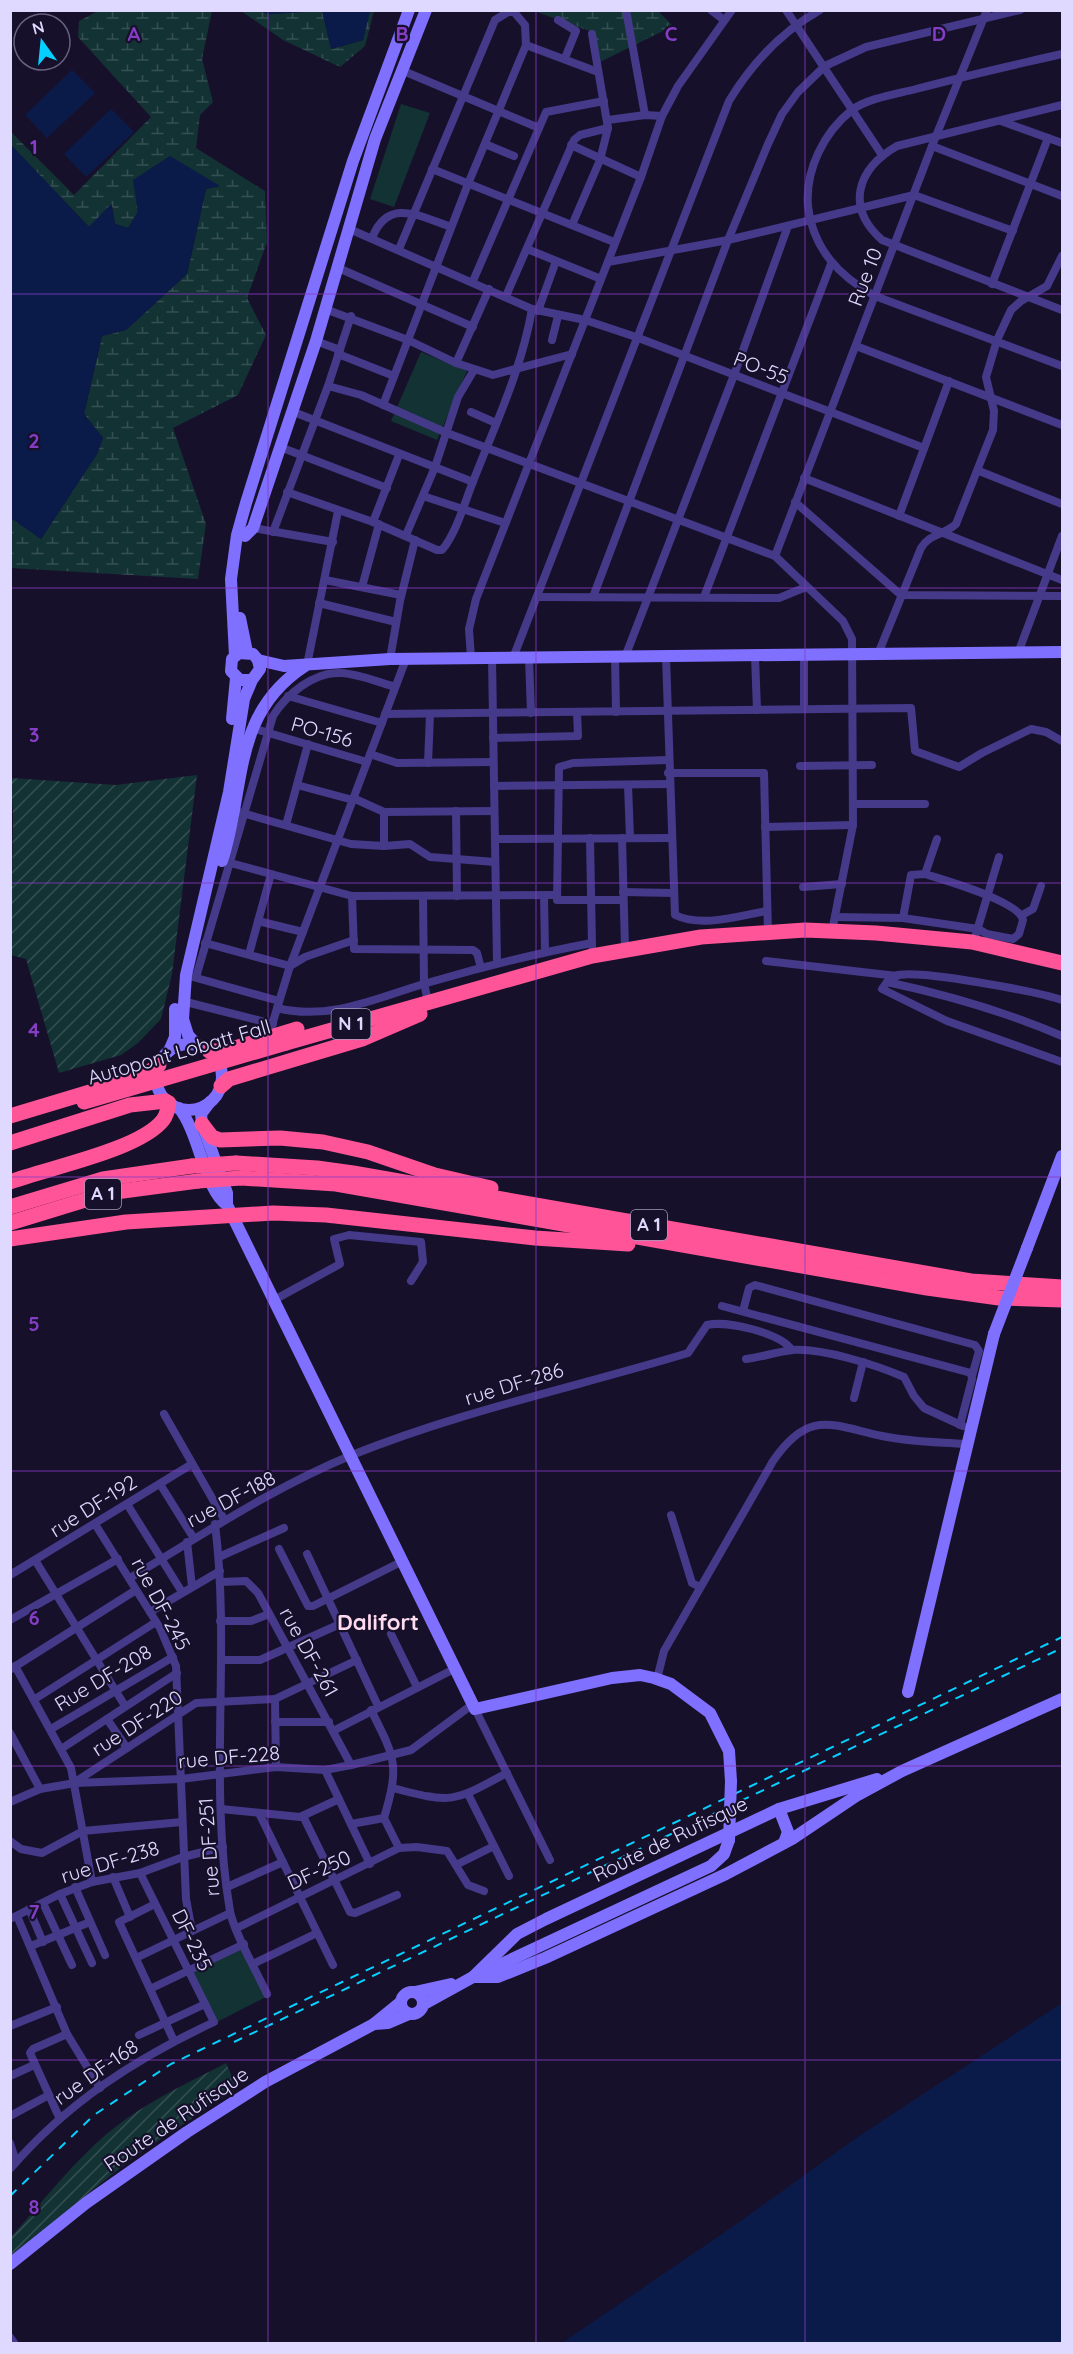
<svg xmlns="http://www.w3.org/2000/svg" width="1073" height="2354" font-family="Quicksand,sans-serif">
<defs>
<pattern id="wetland-marsh" width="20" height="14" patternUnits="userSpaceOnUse" patternTransform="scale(1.5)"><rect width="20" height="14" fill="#133234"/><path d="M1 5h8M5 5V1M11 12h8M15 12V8" fill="none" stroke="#354f52"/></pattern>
<pattern id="garden-furrows" width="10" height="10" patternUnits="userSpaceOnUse" patternTransform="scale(1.5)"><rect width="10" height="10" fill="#133234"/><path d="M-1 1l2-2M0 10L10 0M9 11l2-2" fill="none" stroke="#354f52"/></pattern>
</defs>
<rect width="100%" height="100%" fill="#17102a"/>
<g fill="#133234">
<path d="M401 104 430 113 394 207 370 199Z"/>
<path d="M421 352 467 371 437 440 391 421Z"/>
<path d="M240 1946 266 1997 217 2022 191 1971Z"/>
</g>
<g fill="url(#wetland-marsh)">
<path d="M98 11H212L202 59 213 102 200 115 196 148 265 191 267 242 247 298 266 335 238 395 173 428 206 524 198 579 11 568V518L41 539 97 454 103 438 84 414 102 336 126 330 187 274 206 189 219 186 134 180 138 212 128 228 115 224 112 205 89 227 11 145 10 131 74 195 151 117 78 37 79 21Z"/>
<path d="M241 11H259L268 14 322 11 332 49 363 40 369 13 374 11 365 46 340 67 283 40Z"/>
<path d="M534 11H658L673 26 598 63 595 33Z"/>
</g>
<g fill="url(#garden-furrows)">
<path d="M197 775 172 974 161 1019 138 1043 121 1055 59 1073 26 959 11 955 13 815 11 778 116 785Z"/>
<path d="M226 2063 237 2088 134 2157 11 2255V2237C47 2197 81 2151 126 2119 157 2097 192 2081 226 2063Z"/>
</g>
<g fill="#0a1b49">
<path d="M259 11 370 10V11L363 40 331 49 322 11 268 14Z"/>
<path d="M72 70 95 93 47 138 25 115Z"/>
<path d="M111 109 134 132 86 177 64 154Z"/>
<path d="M11 145 89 227 111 204 115 224 128 228 138 212 133 180 170 156 220 186 206 189 187 274 126 330 102 336 84 414 103 438 97 454 41 539 11 518Z"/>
<path d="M1062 2003V2343H562L738 2223 856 2138Z"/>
</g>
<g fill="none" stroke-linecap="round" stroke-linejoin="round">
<g stroke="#443a89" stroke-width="8">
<path d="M626 10 645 115"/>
<path d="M711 10 724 20"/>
<path d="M786 10 882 155"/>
<path d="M558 20 576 31 565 58"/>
<path d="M526 45 598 72"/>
<path d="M1062 54C1013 65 965 76 916 89 897 94 868 98 852 110 824 132 805 170 808 206 813 249 839 276 875 296L1062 366"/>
<path d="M401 70 539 128"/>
<path d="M1062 105 897 146C857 169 845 207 882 240L1062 310"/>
<path d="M608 120 645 115 662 116"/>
<path d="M1001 121 1062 143"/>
<path d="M485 144 514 156"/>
<path d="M571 145 641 177"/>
<path d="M932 146 1062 196"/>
<path d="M432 169 614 242"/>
<path d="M572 225 600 160 608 128 592 34"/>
<path d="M347 228 532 309 585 320 636 337 924 448"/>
<path d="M372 238C388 197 419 216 451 227"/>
<path d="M527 249 601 279"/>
<path d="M608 262 728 240 914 195 1013 231"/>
<path d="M336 267 473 327"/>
<path d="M473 281 546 112 604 101"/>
<path d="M992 284 1048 138"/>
<path d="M506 296 574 140 580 135 608 128"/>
<path d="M325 309 408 340 456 363 489 289"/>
<path d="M538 311 556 261"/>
<path d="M552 340 558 316"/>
<path d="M316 341 340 350"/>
<path d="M856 346 1062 425"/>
<path d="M338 354 394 376"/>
<path d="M456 363 493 375 572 354"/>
<path d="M328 386 351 316"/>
<path d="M383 405 468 184 526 45 525 25 514 12H508L495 20 399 249"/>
<path d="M291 411 473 482"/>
<path d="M471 412 496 423"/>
<path d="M280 447 387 488"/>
<path d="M979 471 1062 504"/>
<path d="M804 478 1062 580"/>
<path d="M287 492 373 522 437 550H442C457 532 465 501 474 479 496 423 522 368 532 309"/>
<path d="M423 496 505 523"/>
<path d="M795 502 901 595 1062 596"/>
<path d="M899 516 949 381"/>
<path d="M373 522 399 455"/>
<path d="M253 528 333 542"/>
<path d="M273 532 328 386 361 395 447 433 775 556 843 621 852 639 853 825 832 931"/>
<path d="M406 535 435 467 458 397 474 370"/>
<path d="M775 556 932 146 987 10"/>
<path d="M325 580 401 595"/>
<path d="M362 587 379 524"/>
<path d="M537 597 779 598 806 587"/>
<path d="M593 597 728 240 768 144 782 114 798 92 825 66 866 47 1020 10"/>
<path d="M704 597 831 264"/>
<path d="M319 603 396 622"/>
<path d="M1018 653 1062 536"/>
<path d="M878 654 921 548C929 534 944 535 956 524L993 430 994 411 986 377 997 340 1011 310 1021 301 1047 286 1062 256"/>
<path d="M755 656 757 710"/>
<path d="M615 657 616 712"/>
<path d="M625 657 734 375 788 226"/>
<path d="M666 657 675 915C702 928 738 916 767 911"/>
<path d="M471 658 469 629 476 599 641 177 662 116 678 86 732 10"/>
<path d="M492 658 497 963"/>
<path d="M513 658 729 101C752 63 781 32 820 10"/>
<path d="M529 658 531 713"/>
<path d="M390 659 400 601 415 540"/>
<path d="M307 665 338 511"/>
<path d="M288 696 382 723"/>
<path d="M804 709V655"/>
<path d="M385 714 911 708 915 751 959 767 982 753 1031 729 1046 732 1062 741"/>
<path d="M252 728 367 762"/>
<path d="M493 738 578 736 577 712"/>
<path d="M370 754 397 763 493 762"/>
<path d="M428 763 430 714"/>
<path d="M800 766 872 765"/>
<path d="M668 773H764L768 933"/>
<path d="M297 785 353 800"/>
<path d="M628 785 630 838"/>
<path d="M494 786 669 784"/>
<path d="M353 798 384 812 494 811"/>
<path d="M853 804H925"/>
<path d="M456 811 457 896"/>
<path d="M239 812 351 844 384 846 410 844 430 857 495 862"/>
<path d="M384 812V846"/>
<path d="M286 825 308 744"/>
<path d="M765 827 853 825"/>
<path d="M590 838 592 946"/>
<path d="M622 838 625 948"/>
<path d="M495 839 672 838"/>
<path d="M223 861 352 896 556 895"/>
<path d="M925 874 937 839"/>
<path d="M803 887 842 884"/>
<path d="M623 892 673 893"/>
<path d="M352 896 354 949 473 950 477 953 481 968"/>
<path d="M544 896 545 952"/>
<path d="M423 897 424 983 428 1002"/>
<path d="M623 900H557L559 767 573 763 668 760"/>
<path d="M1022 915 1033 909 1041 886"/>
<path d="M835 917 903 918 978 929 987 934 1013 939 1019 934 1023 920C1019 901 944 880 925 874L911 875 903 918"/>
<path d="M258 921 303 932"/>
<path d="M976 934 999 857"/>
<path d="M205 943 290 966 305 957 354 940"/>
<path d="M249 954 271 874"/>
<path d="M766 961 897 976"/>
<path d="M193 977 279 1001"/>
<path d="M196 977 273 716C286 695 314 671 341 673 359 674 378 682 395 687"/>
<path d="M887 982C889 981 893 977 895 976 914 968 1038 992 1062 1000"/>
<path d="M190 1003 273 1024"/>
<path d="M277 1008C333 1022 382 995 434 981 486 966 538 953 592 943"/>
<path d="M1062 1036C1006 1012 948 995 887 982L882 989 947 1021 1062 1062"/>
<path d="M268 1038 290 966 406 659"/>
<path d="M274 1300 340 1264 334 1239 349 1235 421 1242 423 1262 411 1281"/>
<path d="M722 1306 971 1373 972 1379 960 1425"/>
<path d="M743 1311 749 1288 755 1285 975 1345 979 1351 972 1376"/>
<path d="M746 1359C761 1357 777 1352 792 1350 823 1348 876 1365 904 1377L914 1396 924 1408 963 1426"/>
<path d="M854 1398 863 1362"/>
<path d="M164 1414 224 1519"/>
<path d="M160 1484 193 1537"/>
<path d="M127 1504 182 1592"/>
<path d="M671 1515 692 1583 700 1587"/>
<path d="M95 1524 160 1628 176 1666 186 1899 192 1931"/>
<path d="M215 1524C231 1652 208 1783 230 1911 234 1933 257 1972 267 1994"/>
<path d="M187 1542 192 1586"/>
<path d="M279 1549 308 1606H313L403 1561"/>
<path d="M307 1554 378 1706"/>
<path d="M219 1557 284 1528"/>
<path d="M35 1560 125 1706"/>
<path d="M10 1575 192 1464"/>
<path d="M130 1578C202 1535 274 1487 352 1455 461 1411 576 1387 688 1353L707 1325C727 1320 780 1333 792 1350"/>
<path d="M221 1582 246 1581 258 1593 351 1765"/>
<path d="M150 1612 220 1571"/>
<path d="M10 1620 118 1559"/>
<path d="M220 1621H251L269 1614"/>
<path d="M391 1634 417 1687"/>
<path d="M221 1660H260L340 1624"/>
<path d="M15 1666 71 1768 92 1882"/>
<path d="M11 1669 136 1590"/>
<path d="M657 1679 664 1651 773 1461C809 1409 831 1425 882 1436 909 1442 938 1442 965 1444"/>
<path d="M35 1699 156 1622"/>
<path d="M275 1699 276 1767"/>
<path d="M475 1709 550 1860"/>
<path d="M371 1710C395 1758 400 1764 384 1818L399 1848"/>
<path d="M107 1719 127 1748"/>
<path d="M275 1722H329"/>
<path d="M51 1729 173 1657"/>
<path d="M333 1731 456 1668"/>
<path d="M10 1733 40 1789"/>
<path d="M61 1749 177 1673"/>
<path d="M325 1770 370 1864"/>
<path d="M75 1782 196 1703 275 1699 357 1660"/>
<path d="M393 1788C453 1804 453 1802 507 1773"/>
<path d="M468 1794 509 1876"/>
<path d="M10 1802 40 1789 75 1783 181 1779 276 1767 325 1770 351 1765 411 1750 473 1704"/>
<path d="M221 1809 300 1817 339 1799"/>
<path d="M259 1813 333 1965"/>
<path d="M303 1816 350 1912 355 1913 397 1895"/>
<path d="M351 1824 384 1818"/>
<path d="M10 1841 21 1849 42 1853 83 1831 182 1822"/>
<path d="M456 1865 494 1846"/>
<path d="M113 1877 130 1917"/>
<path d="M75 1887 105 1955"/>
<path d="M227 1887 283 1862"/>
<path d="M60 1894 92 1963"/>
<path d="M43 1903 72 1965"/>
<path d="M155 1904 119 1922 174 2041"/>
<path d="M29 1909 43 1942"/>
<path d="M17 1916 67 2034 100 2088"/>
<path d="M10 1919 60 1894 92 1882 140 1873 183 1857 223 1847"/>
<path d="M237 1928 399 1848 417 1847 447 1851 468 1885 484 1891"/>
<path d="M31 1946 90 1922"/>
<path d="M136 1958 230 1913"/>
<path d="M253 1964 317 1933"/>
<path d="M150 1989 244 1944"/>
<path d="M10 2026 57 2007"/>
<path d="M139 2035 205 2004"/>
<path d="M10 2076 34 2065"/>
<path d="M10 2116 49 2095"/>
<path d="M59 2117 30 2053 33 2049 67 2034"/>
<path d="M10 2143 16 2162"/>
<path d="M10 2169C68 2102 135 2059 214 2022L140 1873"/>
<path d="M10 2337 15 2344"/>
</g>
<g stroke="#8070ff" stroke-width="12">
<path d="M245 536 253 528 316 341 375 139 426 10"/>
<path d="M240 618 247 652"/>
<path d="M235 656 231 579 237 535 246 503 353 161 409 10"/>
<path d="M258 660 284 666 390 659 1062 652"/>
<path d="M232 719 236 678"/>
<path d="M222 861C246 788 231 714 305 666"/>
<circle cx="189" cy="1077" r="33"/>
<path d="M197 1045 188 1035 183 1019 186 975 229 792 244 699 252 680 260 669 258 660 253 654 239 653 232 659 231 671 240 680H252"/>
<path d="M169 1051 175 1037V1009"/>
<path d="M210 1102 201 1114 202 1124 227 1193V1205"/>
<path d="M179 1108C199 1132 205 1191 227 1205L475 1709 612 1678 640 1675 654 1678 671 1684 710 1713 729 1751 731 1781"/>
<path d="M1027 1248 1062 1156"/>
<path d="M908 1692 994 1334"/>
<path d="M779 1809 788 1832 784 1843"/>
<path d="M478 1975 711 1866 724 1854 729 1840"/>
<path d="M473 1977 517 1934 546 1919 779 1809 877 1779"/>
<circle cx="412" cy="2003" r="11"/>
<path d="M415 1992 451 1984"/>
<path d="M424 2004 473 1977H498L545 1958 726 1874 792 1839 856 1796 902 1771 1062 1699"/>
<path d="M374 2024 388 2023 409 2014"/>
<path d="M10 2264 86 2203 187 2132 265 2082 374 2024 401 2002"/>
</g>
<g stroke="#ff5497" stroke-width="15">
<path d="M286 1043 592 956 701 937 805 930 876 933 972 942 1062 963"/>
<path d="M209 1051H225L297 1029"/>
<path d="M221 1086 229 1079 362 1039 420 1014"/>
<path d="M10 1116 143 1076 159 1065"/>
<path d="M202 1124 212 1137 220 1140 280 1138 323 1142 368 1152 435 1175 491 1188"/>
<path d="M10 1143 130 1105 166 1101"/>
<path d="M236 1163 317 1168 353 1173 971 1281 1062 1287"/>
<path d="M241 1178 336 1184 927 1288 999 1298 1062 1300"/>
<path d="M10 1182C47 1168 140 1150 163 1120 167 1115 168 1109 169 1103"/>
<path d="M10 1207 103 1179 192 1166"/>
<path d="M10 1223 108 1193 198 1181"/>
<path d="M10 1239 126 1222 273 1213 326 1215 535 1238 628 1244"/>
</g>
<g stroke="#05d0ff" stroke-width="2" stroke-dasharray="9 8" stroke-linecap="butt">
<path d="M234 2042 1062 1648"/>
<path d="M10 2196 94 2115 171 2064 1062 1637"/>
</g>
<g stroke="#8070ff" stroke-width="12">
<path d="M994 1334 1027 1248"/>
<path d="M729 1840 731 1781"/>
</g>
<g stroke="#ff5497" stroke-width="15">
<path d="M84 1102 286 1043"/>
<path d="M192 1166 236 1163"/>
<path d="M198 1181 241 1178"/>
</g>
</g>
<path fill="none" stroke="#853dc5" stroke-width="1.5" stroke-opacity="0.55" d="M268 10V2344M536 10V2344M805 10V2344M10 294H1062M10 588H1062M10 883H1062M10 1177H1062M10 1471H1062M10 1766H1062M10 2060H1062"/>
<g text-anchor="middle" stroke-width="4.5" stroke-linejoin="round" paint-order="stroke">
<g fill="#17102a" stroke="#a49dbf" stroke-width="1.5">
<rect x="331.5" y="1009" width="39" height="30" rx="4.5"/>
<rect x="85" y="1179" width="36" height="30" rx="4.5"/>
<rect x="631" y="1210" width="36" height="30" rx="4.5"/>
</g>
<g font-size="18" font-weight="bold" fill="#e0d9ff">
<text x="351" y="1030">N 1</text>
<text x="103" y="1200">A 1</text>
<text x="649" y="1231">A 1</text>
</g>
<g font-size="20" fill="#e0d9ff" stroke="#17102a">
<text transform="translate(865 277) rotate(-69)" y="7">Rue 10</text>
<text transform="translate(761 368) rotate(21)" y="7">PO-55</text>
<text transform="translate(322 732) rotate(16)" y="7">PO-156</text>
<text transform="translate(179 1052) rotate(-16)" y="7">Autopont Lobatt Fall</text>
<text transform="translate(514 1384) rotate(-17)" y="7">rue DF-286</text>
<text transform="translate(231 1499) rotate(-28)" y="7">rue DF-188</text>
<text transform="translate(93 1506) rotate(-32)" y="7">rue DF-192</text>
<text transform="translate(161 1604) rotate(62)" y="7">rue DF-245</text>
<text transform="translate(309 1652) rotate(61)" y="7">rue DF-261</text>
<text transform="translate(103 1678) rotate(-31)" y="7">Rue DF-208</text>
<text transform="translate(137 1723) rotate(-33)" y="7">rue DF-220</text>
<text transform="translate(229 1757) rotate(-5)" y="7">rue DF-228</text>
<text transform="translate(670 1839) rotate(-26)" y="7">Route de Rufisque</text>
<text transform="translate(209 1847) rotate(-94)" y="7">rue DF-251</text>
<text transform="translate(110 1862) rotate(-17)" y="7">rue DF-238</text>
<text transform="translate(319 1870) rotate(-25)" y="7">DF-250</text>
<text transform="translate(192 1940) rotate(64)" y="7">DF-235</text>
<text transform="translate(96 2072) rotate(-35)" y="7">rue DF-168</text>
<text transform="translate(176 2119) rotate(-34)" y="7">Route de Rufisque</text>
</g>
<g font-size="22" font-weight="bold" fill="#ffdbef" stroke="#17102a">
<text x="378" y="1630">Dalifort</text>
</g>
</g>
<g font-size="20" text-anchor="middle" font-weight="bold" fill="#853dc5" stroke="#17102a" stroke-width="4.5" stroke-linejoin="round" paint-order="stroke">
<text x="134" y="41">A</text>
<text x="402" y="41">B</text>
<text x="671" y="41">C</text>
<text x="939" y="41">D</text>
<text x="34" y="154">1</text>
<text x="34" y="448">2</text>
<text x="34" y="742">3</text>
<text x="34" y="1037">4</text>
<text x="34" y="1331">5</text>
<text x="34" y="1625">6</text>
<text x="34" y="1919">7</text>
<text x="34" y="2214">8</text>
</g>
<rect width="1073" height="2354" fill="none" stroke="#e0d9ff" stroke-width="24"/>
<g transform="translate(42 42) rotate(345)"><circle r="28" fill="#17102a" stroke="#67607f" stroke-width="1.5"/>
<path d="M0-4.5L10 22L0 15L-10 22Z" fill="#05d0ff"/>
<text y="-9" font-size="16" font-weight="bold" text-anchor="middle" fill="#e0d9ff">N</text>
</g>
</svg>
